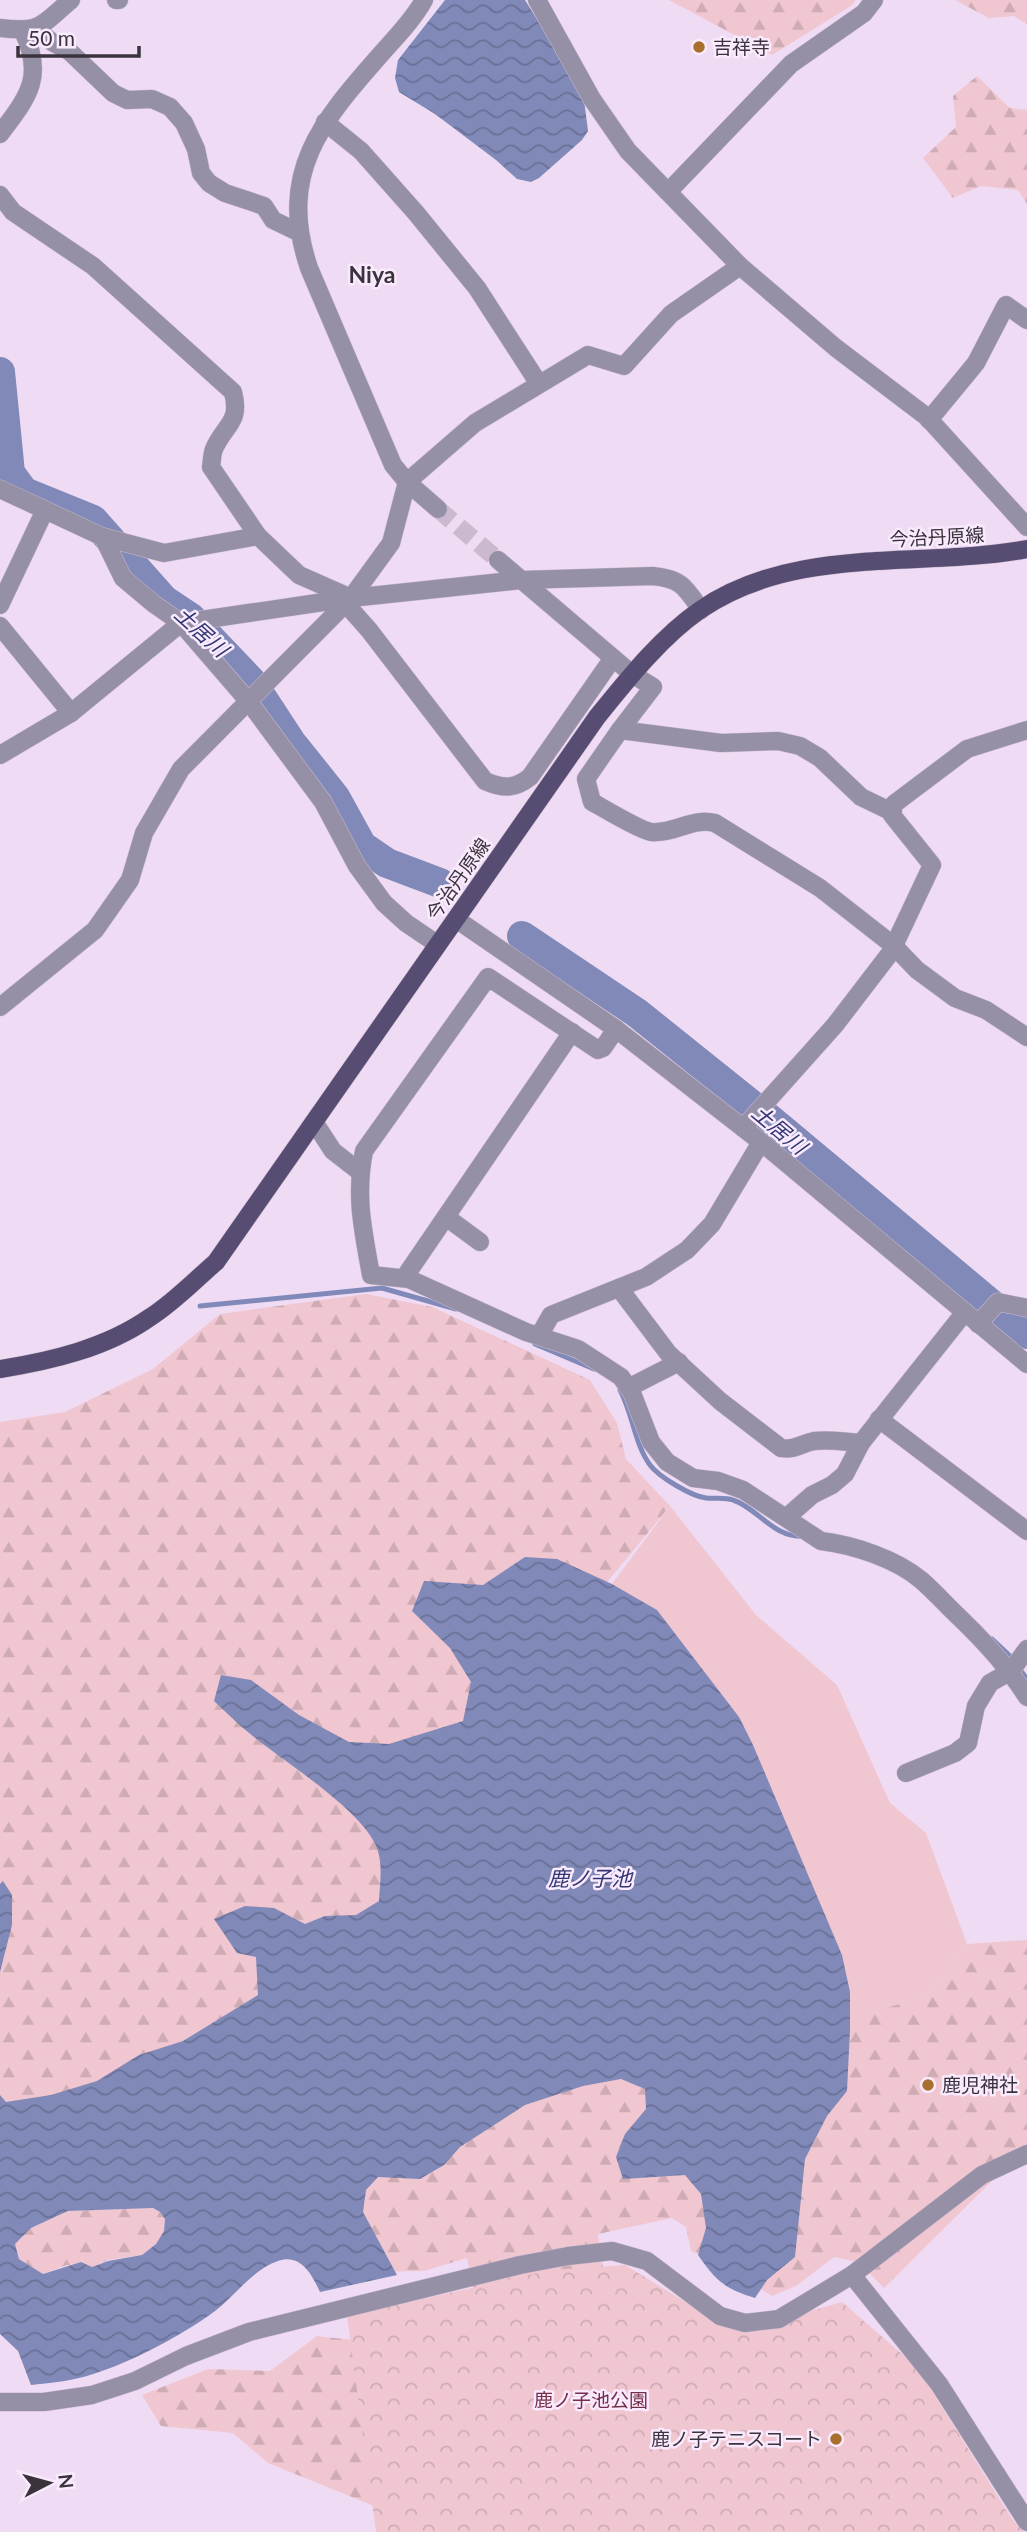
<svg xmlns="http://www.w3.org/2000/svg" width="1027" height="2532" font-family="Lato,'Noto Sans JP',sans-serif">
<defs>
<pattern id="forest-firs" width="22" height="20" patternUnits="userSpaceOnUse" patternTransform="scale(1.75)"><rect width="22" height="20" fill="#f0c6d1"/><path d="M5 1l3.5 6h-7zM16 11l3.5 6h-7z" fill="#cfabb4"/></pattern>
<pattern id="park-crowns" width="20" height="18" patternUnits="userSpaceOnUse" patternTransform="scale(1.75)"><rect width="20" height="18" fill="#f0c6d1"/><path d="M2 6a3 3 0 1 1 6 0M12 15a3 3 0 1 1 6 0" fill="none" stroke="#cfabb4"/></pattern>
<pattern id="water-waves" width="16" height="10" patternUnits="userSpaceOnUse" patternTransform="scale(1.75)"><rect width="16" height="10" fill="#8089b8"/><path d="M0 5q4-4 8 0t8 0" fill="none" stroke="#6a7197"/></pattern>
</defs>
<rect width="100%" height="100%" fill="#efdcf4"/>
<path fill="#f0c6d1" d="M670 1506 756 1615 837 1685 890 1803 926 1833 967 1944 926 1997 850 2018V1992L657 1610 612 1584Z"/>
<g fill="url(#forest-firs)">
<path d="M669 0H856L851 6 772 55Z"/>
<path d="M955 0H1027V24L1014 16 989 18Z"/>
<path d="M977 76 1010 108 1027 110V204L1018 190 981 186 953 198 923 158 956 127 953 96Z"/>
<path d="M366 1294 432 1307 590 1380 617 1423 626 1459 670 1506 594 1598 495 1676 416 1871 283 2009 118 2094 0 2117V1422L65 1412 153 1369 220 1314Z"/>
<path d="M1027 1940V2157L1001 2172 884 2288 858 2262 834 2257 796 2286 772 2296 732 2271 691 2251 686 2227 672 2218 598 2234 606 2287 374 2506 268 2463 233 2433 161 2426 142 2395 208 2369 270 2371 317 2336 352 2340 484 2344 467 2258 424 2271 363 2272 350 2173 522 2080 833 2022 926 1997 967 1944Z"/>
<path d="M153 2208 160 2212 165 2219 164 2231 156 2244 142 2255 108 2260 92 2267 67 2265 43 2274 19 2259 15 2244 31 2228 68 2211Z"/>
</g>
<path fill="url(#park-crowns)" d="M625 2265 720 2323 751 2328 842 2302 917 2367 1012 2519 1024 2532H376L347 2316 551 2270Z"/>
<g fill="url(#water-waves)" fill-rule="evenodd">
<path d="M445 0H525L583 92 588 131 582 140 539 178 531 182 517 179 496 160 435 114 399 92 395 78 398 60Z"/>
<path d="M525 1557 557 1559 612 1584 657 1610 739 1717 753 1745 842 1955 850 1992V2030L847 2091 827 2116 805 2159 795 2257 767 2280 755 2298C725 2289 716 2281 698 2255L706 2228 701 2194 685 2175 623 2179 616 2157 625 2134 646 2109 645 2089 621 2079 583 2086 525 2105 460 2147 444 2165 420 2179 378 2177 366 2190 363 2212 397 2275 320 2292C312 2275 301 2253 278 2261 253 2269 235 2296 215 2311 180 2337 121 2368 79 2378 64 2382 47 2383 31 2385L18 2351 0 2334V2095L6 2102 51 2095 97 2081 139 2055 183 2041 258 1995 256 1957 237 1953 214 1919 245 1906 274 1908 305 1924 325 1916 356 1915 379 1901C380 1883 383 1865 377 1848 363 1811 286 1763 254 1737 240 1726 227 1713 214 1701L221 1675 251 1680 299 1715 349 1742 389 1744 463 1721 471 1682 450 1648 412 1611 424 1581 483 1585ZM153 2208 160 2212 165 2219 164 2231 156 2244 142 2255 108 2261 92 2267 81 2262 43 2274 19 2259 15 2244 31 2228 68 2211Z"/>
<path d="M3 1881 12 1895V1925L0 1972V1884Z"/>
</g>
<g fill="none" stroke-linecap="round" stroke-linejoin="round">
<g stroke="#8089b8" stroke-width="5">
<path d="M200 1306 382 1288 456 1309"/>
<path d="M535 1344 594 1369"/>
<path d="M620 1390C633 1414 634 1443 650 1465 659 1477 691 1496 706 1498 714 1499 725 1497 733 1500 758 1508 774 1539 804 1536"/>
<path d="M992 1639 1009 1655 1027 1679"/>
</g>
<g stroke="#8089b8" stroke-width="30">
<path d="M0 372 10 473 24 492 93 520 164 600 191 618 251 681 291 742 335 797 362 846 387 863 440 883"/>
<path d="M522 936 637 1013 772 1121 1027 1334"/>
</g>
<path stroke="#cbbacf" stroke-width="18" stroke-dasharray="18 9" stroke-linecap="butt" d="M438 509 498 560"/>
<defs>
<g id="minor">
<path d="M116 0H119"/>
<path d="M424 0C413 20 396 37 381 54 321 122 277 173 309 268L393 465 407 482 438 509"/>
<path d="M537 0 592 99 628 151 740 266 836 348 927 417 1027 527"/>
<path d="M0 28C42 33 41 25 71 0"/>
<path d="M36 29 52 42 69 51 113 93 127 100 152 99 170 107 184 123 196 149 201 173 209 183 225 193 264 206 273 220 298 232"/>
<path d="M325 122 361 151 416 213 477 288 539 384"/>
<path d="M0 134C28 97 45 77 23 31"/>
<path d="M668 192 791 64 864 13 874 0"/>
<path d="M0 195 13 212 93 266 233 392C241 423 225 424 214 449 212 454 212 461 211 467L258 536"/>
<path d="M929 420 976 363 1006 305 1027 320"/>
<path d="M0 489 103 537 164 553 258 536 299 575 351 598"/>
<path d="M103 537 123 578 154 604 181 623 249 702 323 802 357 866 384 903 406 923 437 944"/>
<path d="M498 560 632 674 653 687 620 730 721 743 778 741 800 746 820 758 861 797 892 812"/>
<path d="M346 604 369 630 485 781C503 789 515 789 530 777L613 658"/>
<path d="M0 605 45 510"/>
<path d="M0 626 71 713"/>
<path d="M620 730 586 779 592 802C605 809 639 830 651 832 674 834 693 817 715 823L820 888 894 946 917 970 955 998 986 1010 1027 1037"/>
<path d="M0 755 71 713 181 623 351 598 391 543 407 482 475 423 588 355 624 366 671 314 740 266"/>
<path d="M456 919 616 1029 761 1142 1027 1364"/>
<path d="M0 1007 95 930 130 880 144 833 181 769 351 598 521 580 653 576C682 579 685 587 701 610"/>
<path d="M616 1029 603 1048 598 1050 488 977 364 1151C355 1197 363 1230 371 1275L409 1279 526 1332 578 1349 621 1377 632 1393 651 1442 667 1462 693 1478 718 1481 743 1490 821 1541C854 1545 896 1559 921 1580 935 1592 947 1606 960 1618 986 1643 1008 1667 1027 1697"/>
<path d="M314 1122 333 1151 360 1172"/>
<path d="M743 1128 835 1025 891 952 932 865 892 815 894 804 967 749 1027 730"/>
<path d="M446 1217 480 1242"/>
<path d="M404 1278 572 1032"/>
<path d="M619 1288 668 1353 720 1401 781 1448C796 1450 800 1444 814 1441 829 1439 845 1442 861 1443L965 1312"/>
<path d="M978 1324 998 1302 1027 1308"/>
<path d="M539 1336 551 1315 646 1277 687 1250 712 1224 761 1142"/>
<path d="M628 1388 679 1362"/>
<path d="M879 1419 1027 1531"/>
<path d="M787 1517 812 1495 832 1485 845 1474 861 1443"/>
<path d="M906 1773 955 1753 968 1743 976 1706 990 1683 1011 1671 1027 1649"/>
<path d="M852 2275 939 2384 1027 2522"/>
<path d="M0 2402H44L92 2395 135 2381 186 2356 249 2332 520 2265 568 2256 612 2251 647 2261 720 2316 745 2323 779 2319 852 2275 982 2175 1027 2154"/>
</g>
<path id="major" d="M0 1369C51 1361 106 1348 149 1318 173 1303 195 1280 216 1262L597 717C627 680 660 638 700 610 796 544 920 569 1027 549"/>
</defs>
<use href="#minor" stroke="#cbbacf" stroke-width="19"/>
<use href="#major" stroke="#cbbacf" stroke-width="19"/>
<use href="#minor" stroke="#9690a6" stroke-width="18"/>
<use href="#major" stroke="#574c71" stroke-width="18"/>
</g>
<g fill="#a96f2e" stroke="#faeafe" stroke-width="2.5">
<circle cx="699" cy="47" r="7"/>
<circle cx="928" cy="2085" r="7"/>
<circle cx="836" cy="2439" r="7"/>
</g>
<g text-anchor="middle" stroke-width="5" stroke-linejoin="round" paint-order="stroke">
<g font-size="19" fill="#3a333c" stroke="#faeafe" text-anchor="start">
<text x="713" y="54">吉祥寺</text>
<text x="942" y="2092">鹿児神社</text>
<text x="822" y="2446" text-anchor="end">鹿ノ子テニスコート</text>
</g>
<g font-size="19" fill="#3a333c" stroke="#faeafe">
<text transform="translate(937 537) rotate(-3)" y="7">今治丹原線</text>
<text transform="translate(458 879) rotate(-55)" y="7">今治丹原線</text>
</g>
<g font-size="19" fill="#752f46" stroke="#faeafe">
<text x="591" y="2407">鹿ノ子池公園</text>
</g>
<g font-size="21" font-style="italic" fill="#313772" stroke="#faeafe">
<text transform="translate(201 632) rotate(42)" y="7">土居川</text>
<text transform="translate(779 1130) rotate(40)" y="7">土居川</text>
<text x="590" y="1886">鹿ノ子池</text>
</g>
<g font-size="23" font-weight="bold" fill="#3a333c" stroke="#faeafe">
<text x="372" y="283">Niya</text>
</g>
</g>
<g transform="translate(49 2483) rotate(84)" stroke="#faeafe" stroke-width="5" paint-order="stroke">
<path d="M0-5L12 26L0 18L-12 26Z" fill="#3a333c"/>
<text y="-10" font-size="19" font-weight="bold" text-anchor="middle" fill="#3a333c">N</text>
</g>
<path d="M18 46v10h121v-10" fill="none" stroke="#3a333c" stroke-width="3.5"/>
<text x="28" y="46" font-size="21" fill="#3a333c" stroke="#faeafe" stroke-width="5" paint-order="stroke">50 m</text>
</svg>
